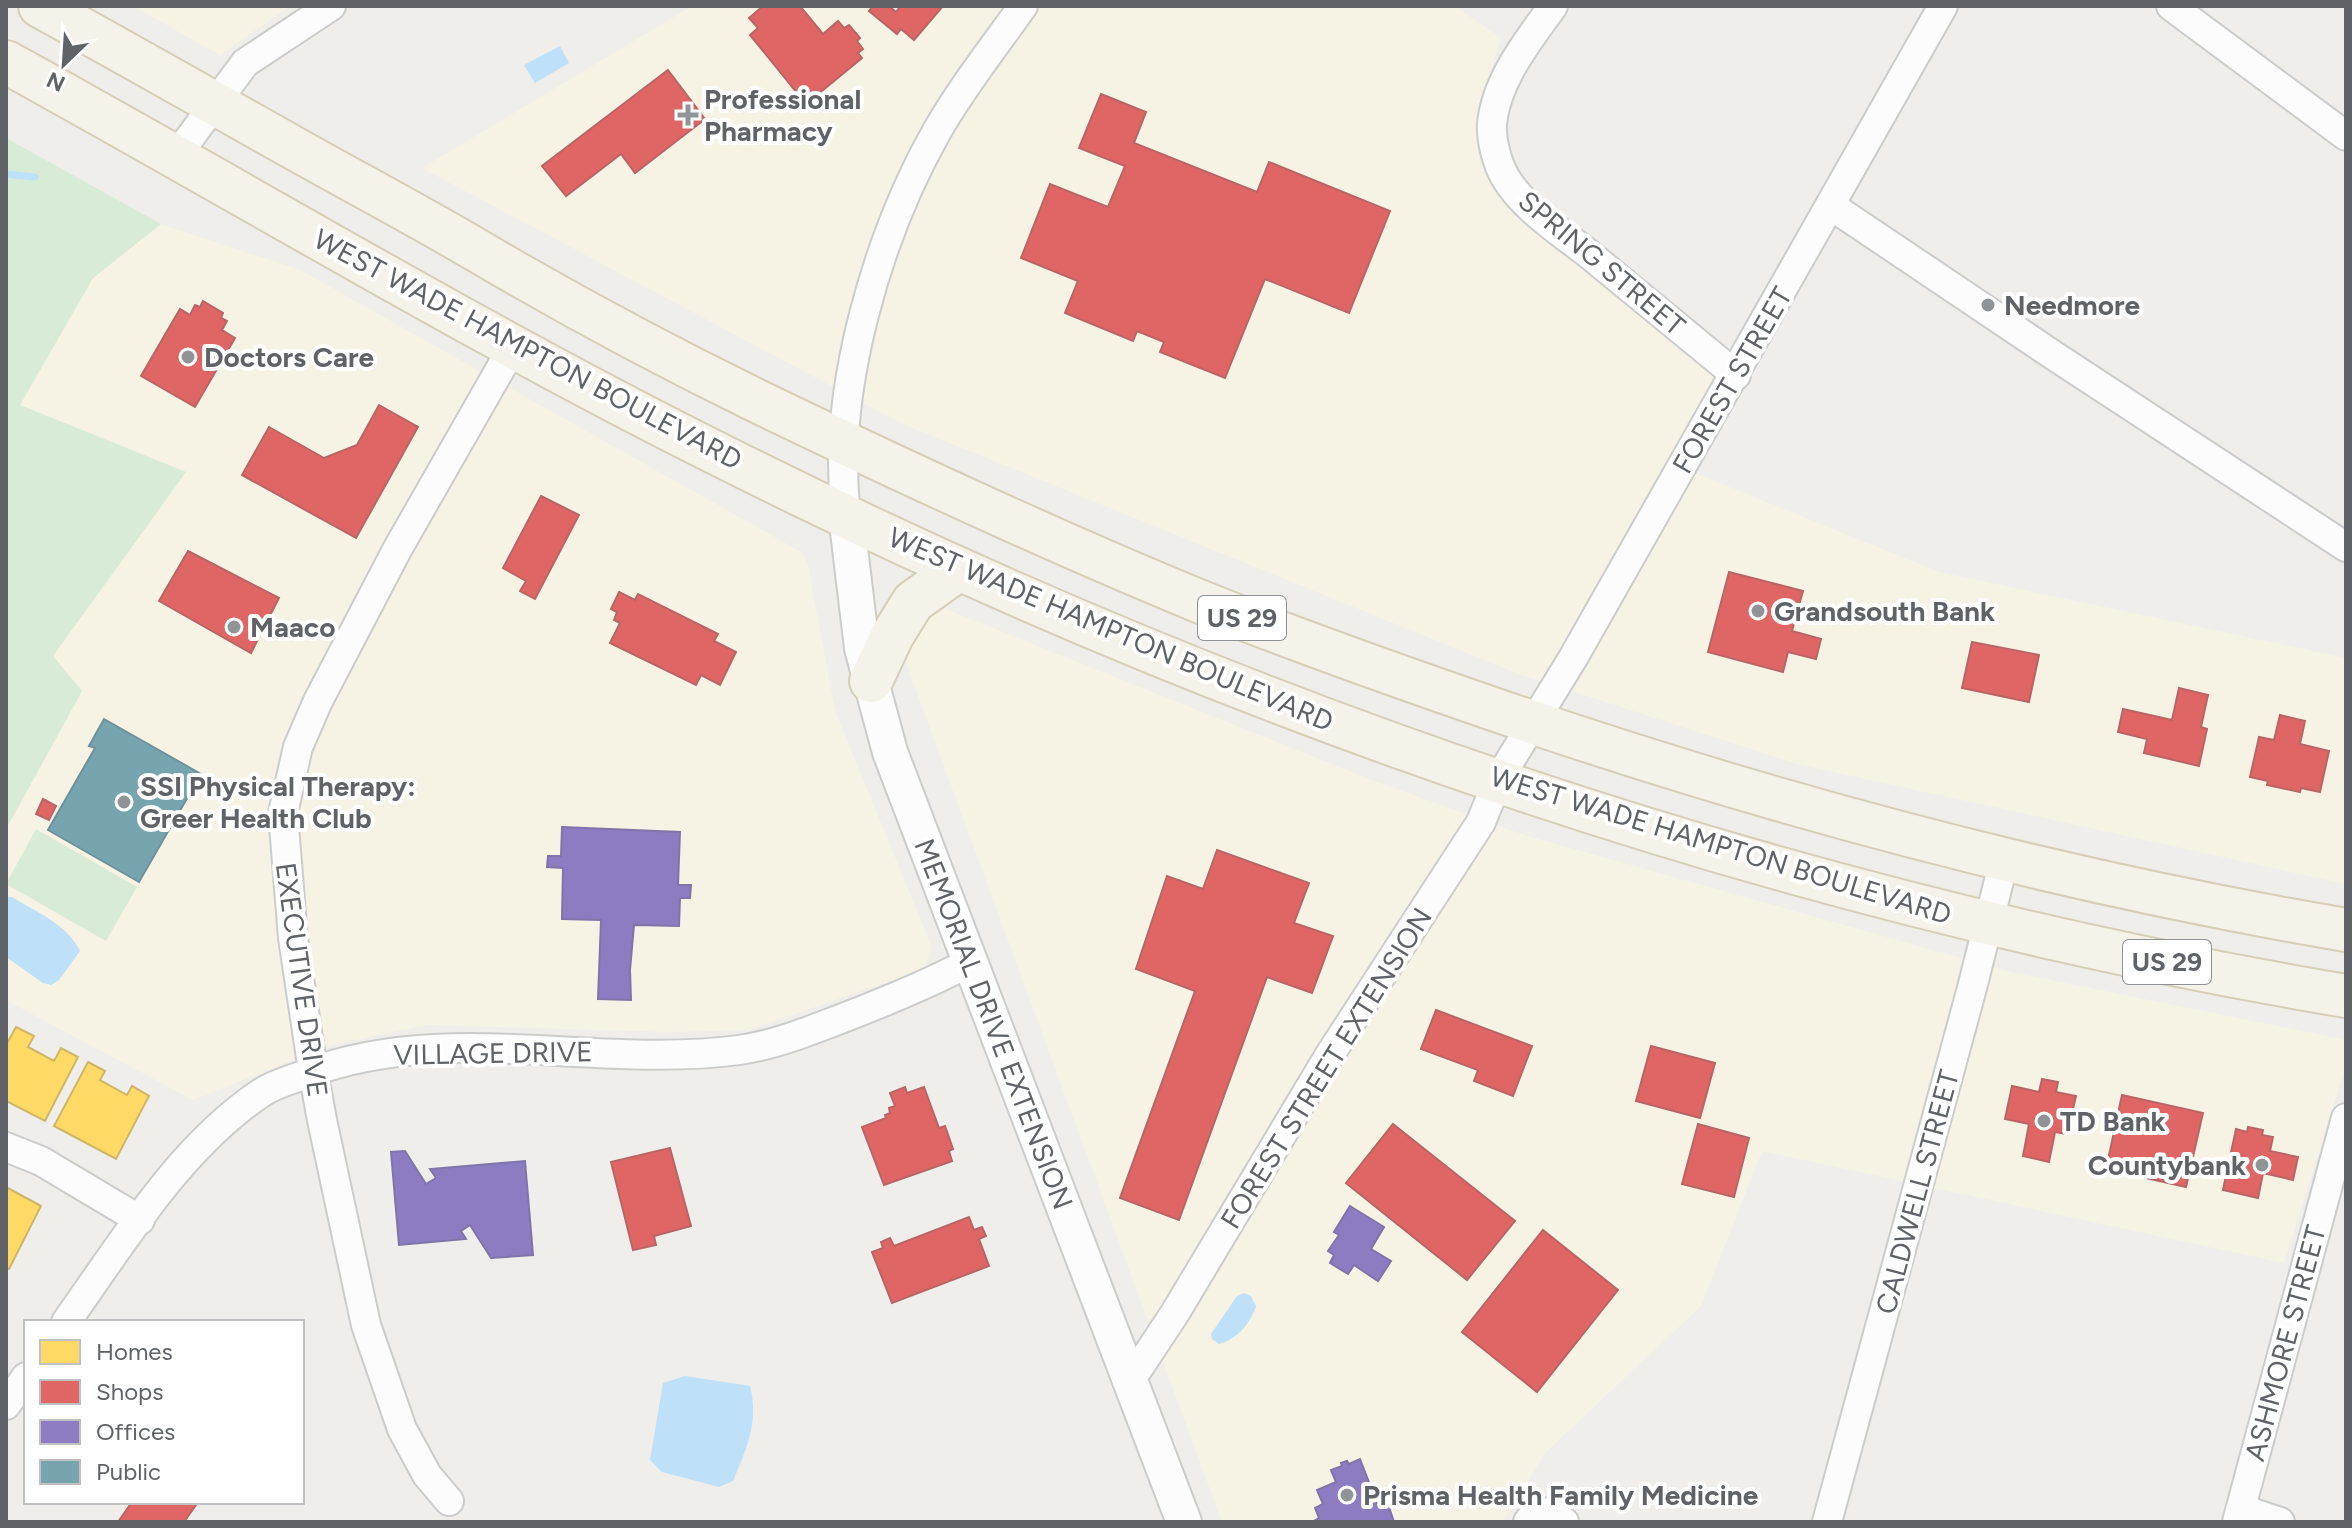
<svg xmlns="http://www.w3.org/2000/svg" width="2352" height="1528" font-family="Figtree,sans-serif">
<rect width="100%" height="100%" fill="#efeeea"/>
<g fill="#f7f3e4">
<path d="M133 6H290L220 55Z"/>
<path d="M692 6H1454L1501 38 1477 110 1481 161 1519 220 1740 390 1695 473 1939 572 2346 658V884L1797 764 1519 674 903 424 422 168Z"/>
<path d="M161 224 300 270 803 553 808 566 835 711 931 945 925 969 748 1030 669 1032 427 1025 331 1045 193 1100 6 1000V829L82 692 53 656 186 472 19 405 93 278Z"/>
<path d="M943 608 1369 779 1524 835 2011 972 2346 1040V1065L2284 1263 1762 1151 1701 1306 1546 1452 1502 1522H1222L902 652 925 609Z"/>
</g>
<g fill="#d8ebd6">
<path d="M6 138 161 224 93 278 20 405 186 472 53 656 82 691 6 829Z"/>
<path d="M36 829 137 887 106 941 6 884Z"/>
</g>
<g fill="#bfe0f9">
<path d="M560 46 569 63 535 83 524 65Z"/>
<path d="M6 897H12C36 912 67 924 80 951L59 980 51 985 43 983 6 957Z"/>
<path d="M1244 1293 1251 1296 1256 1306C1251 1323 1236 1340 1219 1344L1212 1339 1211 1334 1237 1296Z"/>
<path d="M685 1376 750 1386C759 1422 747 1448 733 1481L719 1487 662 1472 650 1460 663 1383Z"/>
</g>
<g fill="#ffd966" stroke="#cfb667" stroke-width="2">
<path d="M16 1027 34 1036 28 1047 54 1061 61 1048 78 1057 45 1121 6 1101V1045Z"/>
<path d="M88 1062 105 1071 100 1080 127 1095 132 1086 149 1096 116 1159 54 1126Z"/>
<path d="M6 1187 41 1206 9 1269 6 1268Z"/>
</g>
<g fill="#e06666" stroke="#b96567" stroke-width="2">
<path d="M763 6H800L823 34 838 21 844 28 849 25 860 38 857 41 863 49 858 53 862 58 806 104 750 35 758 28 749 18Z"/>
<path d="M873 6H889L896 12 901 6H943L914 40 901 29 897 34 869 11Z"/>
<path d="M668 70 705 119 635 173 621 154 566 196 542 166Z"/>
<path d="M1101 94 1146 112 1134 143 1257 192 1269 162 1390 211 1349 313 1265 279 1225 378 1160 352 1164 342 1137 331 1133 341 1065 313 1078 281 1021 258 1050 184 1108 207 1125 166 1079 148Z"/>
<path d="M203 301 223 313 221 318 227 321 222 330 235 338 195 407 141 376 180 309 190 315 195 305 200 307Z"/>
<path d="M379 405 418 427 356 538 242 475 269 427 324 458 357 445Z"/>
<path d="M541 496 579 515 535 599 520 591 526 581 503 568Z"/>
<path d="M188 551 279 598 251 653 159 601Z"/>
<path d="M1729 572 1803 591 1792 631 1821 639 1816 659 1788 652 1783 672 1708 652Z"/>
<path d="M619 592 635 600 638 594 718 634 714 641 736 652 720 685 701 675 696 685 610 643 620 623 614 620 617 612 611 609Z"/>
<path d="M1972 642 2039 655 2029 702 1962 688Z"/>
<path d="M2179 688 2208 695 2201 727 2207 729 2199 766 2144 753 2147 739 2118 732 2123 709 2172 720Z"/>
<path d="M2280 715 2305 721 2300 744 2329 751 2320 792 2301 788 2300 792 2267 785 2268 781 2250 777 2259 737 2274 740Z"/>
<path d="M43 799 56 806 49 820 36 814Z"/>
<path d="M1217 850 1309 883 1294 923 1333 936 1312 993 1267 977 1179 1220 1120 1198 1195 991 1136 969 1167 876 1203 889Z"/>
<path d="M1436 1010 1532 1046 1513 1096 1474 1081 1478 1070 1421 1049Z"/>
<path d="M1651 1046 1715 1063 1700 1118 1636 1101Z"/>
<path d="M2042 1079 2058 1082 2056 1092 2076 1096 2067 1134 2055 1132 2049 1162 2023 1156 2029 1124 2005 1119 2012 1086 2039 1092Z"/>
<path d="M905 1087 907 1093 924 1087 939 1128 945 1126 953 1149 949 1151 952 1161 884 1185 862 1127 886 1118 885 1115 890 1113 889 1108 895 1106 890 1093Z"/>
<path d="M2122 1095 2203 1113 2186 1187 2106 1169Z"/>
<path d="M1393 1124 1515 1221 1467 1280 1346 1183Z"/>
<path d="M1698 1124 1749 1138 1734 1197 1682 1184Z"/>
<path d="M2248 1127 2263 1130 2262 1135 2273 1137 2270 1151 2298 1157 2293 1180 2263 1173 2258 1198 2223 1190 2236 1129 2247 1132Z"/>
<path d="M670 1148 691 1226 654 1236 656 1245 633 1250 611 1162Z"/>
<path d="M969 1217 974 1230 982 1227 986 1236 979 1239 989 1266 892 1303 872 1252 883 1248 881 1242 890 1238 894 1246Z"/>
<path d="M1543 1230 1618 1290 1537 1392 1462 1332Z"/>
<path d="M132 1502H198L184 1522H118Z"/>
</g>
<g fill="#8e7cc3" stroke="#8074a8" stroke-width="2">
<path d="M562 827 680 832 678 885H691L690 898H680L679 926 634 925 630 970 631 1000 598 999 601 920 562 919 563 868 547 867 548 856H561Z"/>
<path d="M405 1151 426 1184 436 1178 430 1169 525 1161 533 1255 491 1258 470 1225 461 1231 466 1239 399 1245 391 1152Z"/>
<path d="M1350 1206 1384 1227 1371 1249 1391 1261 1378 1281 1354 1265 1348 1274 1330 1263 1334 1255 1328 1251 1339 1235 1334 1232Z"/>
<path d="M1360 1459 1377 1503 1387 1501 1394 1522H1312L1319 1518 1315 1508 1323 1504 1317 1490 1336 1482 1331 1470 1342 1466 1341 1463 1347 1461 1349 1464Z"/>
</g>
<path fill="#76a5af" stroke="#6f919a" stroke-width="2" d="M104 719 201 774 139 882 48 830 95 748 89 746Z"/>
<g fill="none" stroke-linecap="round" stroke-linejoin="round">
<path stroke="#bfe0f9" stroke-width="7" d="M6 174 35 177"/>
<defs>
<g id="minor">
<path d="M1553 6C1528 41 1496 80 1492 124 1491 140 1497 163 1505 177 1524 209 1561 232 1590 255 1638 295 1687 335 1736 375"/>
<path d="M2171 6 2346 136"/>
<path d="M177 155 245 63 331 6"/>
<path d="M1830 205 2053 355 2346 547"/>
<path d="M846 515C831 393 877 237 937 131 962 87 994 47 1023 6"/>
<path d="M6 1147 41 1161 140 1220"/>
<path d="M66 1322C123 1242 179 1148 261 1093 274 1084 291 1080 306 1074 444 1021 596 1069 739 1050 775 1045 809 1031 843 1018 887 1001 929 984 970 962"/>
<path d="M1130 1381 1175 1313 1329 1056 1481 822 1498 780 1573 658 1943 6"/>
<path d="M6 1405 26 1377"/>
<path d="M449 1501 427 1475 402 1429 366 1325 322 1120 313 1071 293 938 283 813 298 747 318 701 398 548 514 345"/>
<path d="M2241 1509 2280 1522"/>
<path d="M1528 1522 1533 1516 1550 1512 1564 1522"/>
<path d="M1827 1522 1972 988 2004 861"/>
<path d="M2237 1522 2346 1118"/>
</g>
<path id="tertiary" d="M846 515 862 648 890 752 1184 1522"/>
<g id="primary">
<path d="M40 6C124 52 208 100 292 147 354 182 417 215 478 251 568 304 661 354 755 400 902 471 1050 540 1201 602 1298 641 1397 676 1496 710 1773 805 2057 881 2346 930"/>
<path d="M6 62C244 193 477 334 720 455 1231 712 1781 901 2346 996"/>
<path d="M871 681 892 636 913 602 959 569"/>
</g>
</defs>
<use href="#minor" stroke="#cbcccc" stroke-width="32"/>
<use href="#tertiary" stroke="#cbcccc" stroke-width="38"/>
<use href="#primary" stroke="#d7ceb8" stroke-width="46"/>
<use href="#minor" stroke="#fdfcfc" stroke-width="28"/>
<use href="#tertiary" stroke="#fdfcfc" stroke-width="34"/>
<use href="#primary" stroke="#f4f2e9" stroke-width="42"/>
</g>
<g fill="#919496" stroke="#fff" stroke-width="3">
<path d="M684 103h8v8h8v8h-8v8h-8v-8h-8v-8h8z"/>
<circle cx="1988" cy="305" r="8"/>
<circle cx="188" cy="357" r="8"/>
<circle cx="1758" cy="611" r="8"/>
<circle cx="234" cy="627" r="8"/>
<circle cx="124" cy="802" r="8"/>
<circle cx="2044" cy="1121" r="8"/>
<circle cx="2262" cy="1165" r="8"/>
<circle cx="1347" cy="1495" r="8"/>
</g>
<g text-anchor="middle" stroke-width="8" stroke-linejoin="round" paint-order="stroke">
<g fill="#fff" stroke="#8f9295" stroke-width="2">
<rect x="1198" y="596" width="88" height="44" rx="6"/>
<rect x="2123" y="940" width="88" height="44" rx="6"/>
</g>
<g font-size="26" font-weight="bold" fill="#5f6368">
<text x="1242" y="627">US 29</text>
<text x="2167" y="971">US 29</text>
</g>
<g font-size="28" font-weight="bold" fill="#5f6368" stroke="#fff" text-anchor="start">
<text x="704" y="109">Professional<tspan x="704" dy="32">Pharmacy</tspan></text>
<text x="2004" y="315">Needmore</text>
<text x="204" y="367">Doctors Care</text>
<text x="1774" y="621">Grandsouth Bank</text>
<text x="250" y="637">Maaco</text>
<text x="140" y="796">SSI Physical Therapy:<tspan x="140" dy="32">Greer Health Club</tspan></text>
<text x="2060" y="1131">TD Bank</text>
<text x="2246" y="1175" text-anchor="end">Countybank</text>
<text x="1363" y="1505">Prisma Health Family Medicine</text>
</g>
<g font-size="28" fill="#5f6368" stroke="#fff">
<text transform="translate(1602 263) rotate(40)" y="10">SPRING STREET</text>
<text transform="translate(528 349) rotate(28)" y="10">WEST WADE HAMPTON BOULEVARD</text>
<text transform="translate(1732 380) rotate(-60)" y="10">FOREST STREET</text>
<text transform="translate(1111 629) rotate(23)" y="10">WEST WADE HAMPTON BOULEVARD</text>
<text transform="translate(1721 845) rotate(17)" y="10">WEST WADE HAMPTON BOULEVARD</text>
<text transform="translate(302 980) rotate(82)" y="10">EXECUTIVE DRIVE</text>
<text transform="translate(994 1024) rotate(69)" y="10">MEMORIAL DRIVE EXTENSION</text>
<text transform="translate(493 1053) rotate(-1)" y="10">VILLAGE DRIVE</text>
<text transform="translate(1326 1068) rotate(-58)" y="10">FOREST STREET EXTENSION</text>
<text transform="translate(1917 1192) rotate(-75)" y="10">CALDWELL STREET</text>
<text transform="translate(2285 1343) rotate(-75)" y="10">ASHMORE STREET</text>
</g>
</g>
<rect width="2352" height="1528" fill="none" stroke="#5f6368" stroke-width="16"/>
<rect x="24" y="1320" width="280" height="184" fill="#ffffff" stroke="#bfc1c3" stroke-width="2"/>
<rect x="40" y="1340" width="40" height="24" fill="#ffd966" stroke="#bfc1c3" stroke-width="2"/>
<text x="96" y="1360" font-size="24" fill="#5f6368">Homes</text>
<rect x="40" y="1380" width="40" height="24" fill="#e06666" stroke="#bfc1c3" stroke-width="2"/>
<text x="96" y="1400" font-size="24" fill="#5f6368">Shops</text>
<rect x="40" y="1420" width="40" height="24" fill="#8e7cc3" stroke="#bfc1c3" stroke-width="2"/>
<text x="96" y="1440" font-size="24" fill="#5f6368">Offices</text>
<rect x="40" y="1460" width="40" height="24" fill="#76a5af" stroke="#bfc1c3" stroke-width="2"/>
<text x="96" y="1480" font-size="24" fill="#5f6368">Public</text>
<g transform="translate(64 64) rotate(205)" stroke="#ffffff" stroke-width="6" paint-order="stroke">
<path d="M0-6L14 30L0 20L-14 30Z" fill="#5f6368"/>
<text y="-12" font-size="22" font-weight="bold" text-anchor="middle" fill="#5f6368">N</text>
</g>
</svg>
